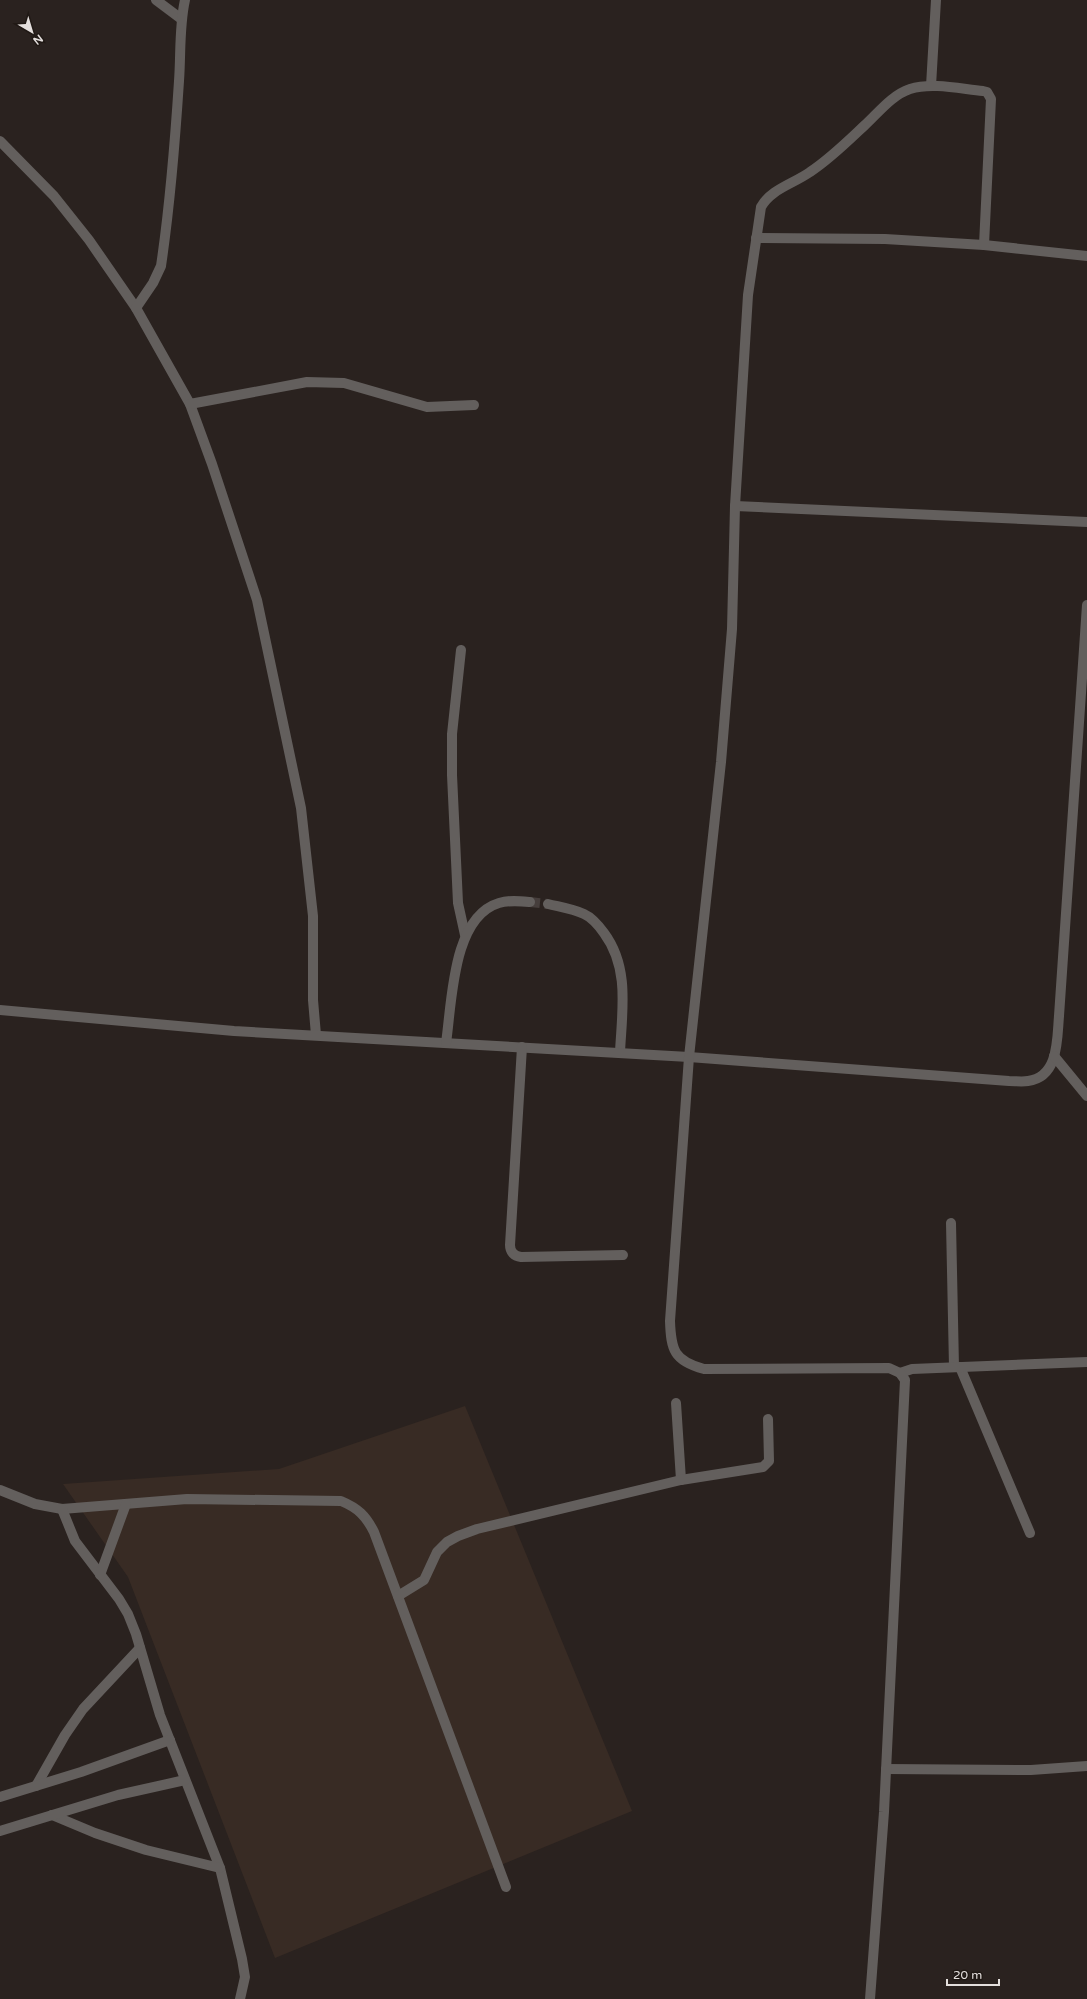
<svg xmlns="http://www.w3.org/2000/svg" width="1087" height="1999" font-family="'Varela Round',sans-serif">
<rect width="100%" height="100%" fill="#2a221f"/>
<path fill="#382b24" d="M465 1406 632 1811 275 1958 128 1577 63 1484 279 1469Z"/>
<g fill="none" stroke-linecap="round" stroke-linejoin="round">
<path stroke="#463e3c" stroke-width="10" stroke-dasharray="10 5" stroke-linecap="butt" d="M530 902 548 904"/>
<g stroke="#635f5d" stroke-width="10">
<path d="M156 0 180 18"/>
<path d="M931 86 936 0"/>
<path d="M0 141 54 196 89 240 136 308 190 404 212 464 257 600 301 808 313 916V1000L316 1035"/>
<path d="M756 238 885 239 984 245 1087 256"/>
<path d="M136 308 153 283 161 266C170 205 175 143 179 81 181 54 179 27 185 0"/>
<path d="M190 404 307 382 344 383 427 407 474 405"/>
<path d="M735 506 1087 522"/>
<path d="M461 650 452 734V775L458 903 465 935"/>
<path d="M548 904C560 907 573 909 584 914 593 918 599 926 604 933 630 968 622 1011 620 1052"/>
<path d="M0 1010 234 1031 689 1057 1009 1081C1015 1081 1022 1082 1028 1081 1059 1077 1057 1039 1059 1016L1087 605"/>
<path d="M446 1043C452 1003 452 917 499 903 509 900 519 901 530 902"/>
<path d="M522 1047 510 1245C510 1252 514 1256 521 1257L623 1255"/>
<path d="M1054 1056 1087 1096"/>
<path d="M951 1223 954 1367"/>
<path d="M960 1367 1030 1533"/>
<path d="M900 1373 912 1369 1087 1362"/>
<path d="M676 1403 681 1480"/>
<path d="M0 1490 35 1504 62 1509 187 1499 341 1501C358 1508 366 1516 374 1532L506 1887"/>
<path d="M62 1509 75 1541 119 1599 128 1614 136 1634 160 1715 220 1868 242 1959 245 1977 240 1999"/>
<path d="M100 1575 126 1504"/>
<path d="M398 1596 424 1580 437 1552 447 1542 458 1536 477 1529 681 1480 763 1467 769 1461 768 1419"/>
<path d="M886 1769 1031 1770 1087 1766"/>
<path d="M36 1786 65 1735 83 1709 140 1648"/>
<path d="M0 1797 81 1772 170 1740"/>
<path d="M52 1815 95 1833 146 1850 220 1868"/>
<path d="M0 1831 118 1795 185 1780"/>
<path d="M870 1999 884 1812 905 1380 900 1373 889 1368 704 1369C674 1361 671 1350 670 1321L689 1057 721 762 732 629 735 506 748 295 761 207C771 189 793 184 810 172 830 159 848 141 865 125 879 112 892 95 910 89 932 82 961 89 983 91L987 92 991 99 984 245"/>
</g>
</g>
<g transform="translate(32 32) rotate(142)" stroke="#201915" stroke-width="3" paint-order="stroke">
<path d="M0-3L7 15L0 10L-7 15Z" fill="#e4dfdd"/>
<text y="-6" font-size="11" font-weight="bold" text-anchor="middle" fill="#e4dfdd">N</text>
</g>
<path d="M947 1979v6h52v-6" fill="none" stroke="#e4dfdd" stroke-width="2"/>
<text x="953" y="1979" font-size="12" fill="#e4dfdd" stroke="#201915" stroke-width="3" paint-order="stroke">20 m</text>
</svg>
